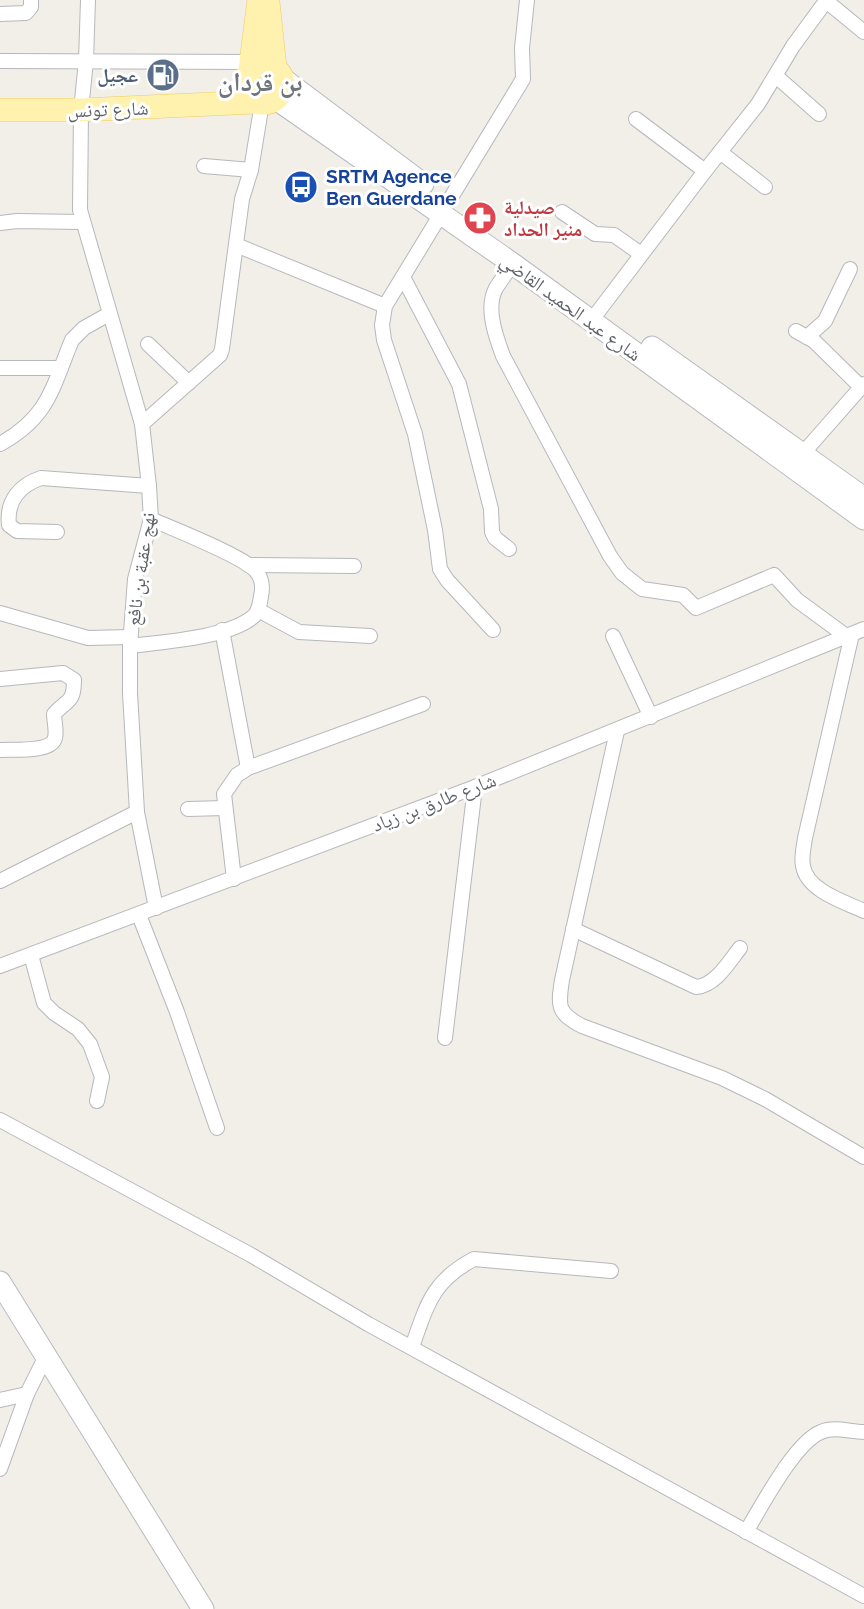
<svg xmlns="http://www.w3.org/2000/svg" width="864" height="1609" font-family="Raleway,'Noto Naskh Arabic',sans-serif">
<rect width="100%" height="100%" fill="#f1efe8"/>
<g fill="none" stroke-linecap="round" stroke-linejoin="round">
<defs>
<g id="street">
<path d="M88 0 86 61 81 110 80 210 142 424 149 486 151 519 135 579 130 646V693L137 812 156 908"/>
<path d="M825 0 864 32"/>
<path d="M0 14 26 13 31 7V0"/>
<path d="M0 61 252 62"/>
<path d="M777 77 819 114"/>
<path d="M636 119 705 171"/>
<path d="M720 152 765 187"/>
<path d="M204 166 251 170"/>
<path d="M562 212 595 234 614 235 641 254"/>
<path d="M0 223 17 221 82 222"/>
<path d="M236 245 385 306"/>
<path d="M513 264C507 272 501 280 496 288 485 308 496 337 503 356L610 556 622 573 642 589 683 595 696 608 774 575 797 600 846 636"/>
<path d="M403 277 459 384 491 509 492 532 495 538 509 549"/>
<path d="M591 321 705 171 758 104 793 46 826 1"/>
<path d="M796 331 814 341 861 387"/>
<path d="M807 337 825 321 850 269"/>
<path d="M148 344 189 383"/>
<path d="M0 368H61"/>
<path d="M142 424 220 355 222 349 242 199 251 170 262 103"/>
<path d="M0 444C49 417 52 388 72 340L84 328 109 314"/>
<path d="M797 460 864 384"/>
<path d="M57 532 17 531 9 525C6 501 20 485 41 478L149 486"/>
<path d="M248 565 354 566"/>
<path d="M258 610 299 632 370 636"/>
<path d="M0 613 88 638 130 637"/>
<path d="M222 630 248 768"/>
<path d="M493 630 447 580 440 569 435 530 415 434 384 340 382 325 385 306 523 79 522 48 527 0"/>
<path d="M852 634 805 838C804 846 801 857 803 866 807 891 845 902 864 911"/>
<path d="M613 636 651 717"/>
<path d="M130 646C162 642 229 638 254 616 259 611 260 603 261 596 263 588 262 578 256 571 243 556 173 529 151 519"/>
<path d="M0 679 63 673 74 680C74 704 67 699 54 714 54 722 57 730 55 738 51 753 13 749 0 750"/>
<path d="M617 731 562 980C558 1006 557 1013 582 1026L722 1078 765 1099 864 1157"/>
<path d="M188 809 225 808"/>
<path d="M234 879 224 794 237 775 248 768 423 704"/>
<path d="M0 881 137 812"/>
<path d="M139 915 177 1012 217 1128"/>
<path d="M573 929 696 987C715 986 729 962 740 948"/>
<path d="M31 955 44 1003 54 1013 78 1029 90 1044 102 1077 97 1101"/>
<path d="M0 966 475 787 864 629"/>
<path d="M445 1038 475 787"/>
<path d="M0 1120 251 1255 368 1324 864 1596"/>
<path d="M412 1347C427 1305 432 1281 474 1259L611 1271"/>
<path d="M0 1400 27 1394"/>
<path d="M0 1469 27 1394 46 1356"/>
<path d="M746 1532C761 1507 795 1442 821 1432 834 1426 850 1432 864 1432"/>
</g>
<g id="secondary">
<path d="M283 79 423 184"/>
<path d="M276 99 513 264 864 519"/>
<path d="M652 347 864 498"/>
<path d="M0 1282 203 1609"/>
</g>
<g id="primary">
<path d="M268 2 275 68"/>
<circle cx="264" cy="84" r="19"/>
<path d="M250 71 259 0"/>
<path d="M0 110H81L257 102"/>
</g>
</defs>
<use href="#street" stroke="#b5b8bc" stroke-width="16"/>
<use href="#secondary" stroke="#b6babf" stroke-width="23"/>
<use href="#primary" stroke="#f2c960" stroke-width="24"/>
<use href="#street" stroke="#fff" stroke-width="14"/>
<use href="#secondary" stroke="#fff" stroke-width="21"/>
<use href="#primary" stroke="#fff2af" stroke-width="23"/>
</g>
<defs>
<symbol id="fuel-disc" viewBox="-11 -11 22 22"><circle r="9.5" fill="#5c6f8a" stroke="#fff"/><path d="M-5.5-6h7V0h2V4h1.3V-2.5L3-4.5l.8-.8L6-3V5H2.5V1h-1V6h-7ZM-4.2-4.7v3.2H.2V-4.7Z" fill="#fff"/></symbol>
<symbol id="bus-disc" viewBox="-11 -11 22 22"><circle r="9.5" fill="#1a4fb4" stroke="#fff"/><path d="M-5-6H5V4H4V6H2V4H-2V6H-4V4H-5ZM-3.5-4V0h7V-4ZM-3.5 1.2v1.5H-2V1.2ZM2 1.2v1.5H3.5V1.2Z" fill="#fff"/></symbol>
<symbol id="pharmacy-disc" viewBox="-11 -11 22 22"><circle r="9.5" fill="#e0444e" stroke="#fff"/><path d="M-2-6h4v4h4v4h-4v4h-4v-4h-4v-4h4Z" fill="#fff"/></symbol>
</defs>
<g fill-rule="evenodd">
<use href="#fuel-disc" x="144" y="56" width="38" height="38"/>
<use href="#bus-disc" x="282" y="168" width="38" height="38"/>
<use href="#pharmacy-disc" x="461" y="199" width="38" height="38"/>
</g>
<g text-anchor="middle" stroke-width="6" stroke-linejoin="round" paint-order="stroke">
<g font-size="19" font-weight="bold" fill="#4e5e75" stroke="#fff" text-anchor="end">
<text x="138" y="82">عجيل</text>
</g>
<g font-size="19" fill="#5f6368" stroke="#fff">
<text transform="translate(108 109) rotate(-2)" y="7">شارع تونس</text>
<text transform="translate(571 307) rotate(36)" y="7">شارع عبد الحميد القاضي</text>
<text transform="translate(140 569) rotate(-82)" y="7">نهج عقبة بن نافع</text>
<text transform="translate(434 802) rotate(-21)" y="7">شارع طارق بن زياد</text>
</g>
<g font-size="19" font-weight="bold" fill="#164399" stroke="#fff" text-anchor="start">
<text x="326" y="183">SRTM Agence<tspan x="326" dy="22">Ben Guerdane</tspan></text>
</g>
<g font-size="19" font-weight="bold" fill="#be3a42" stroke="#fff" text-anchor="start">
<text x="504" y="214">صيدلية<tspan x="504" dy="22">منير الحداد</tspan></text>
</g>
<g font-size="26" font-weight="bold" fill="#70757a" stroke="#fff">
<text x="260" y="91">بن قردان</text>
</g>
</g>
</svg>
